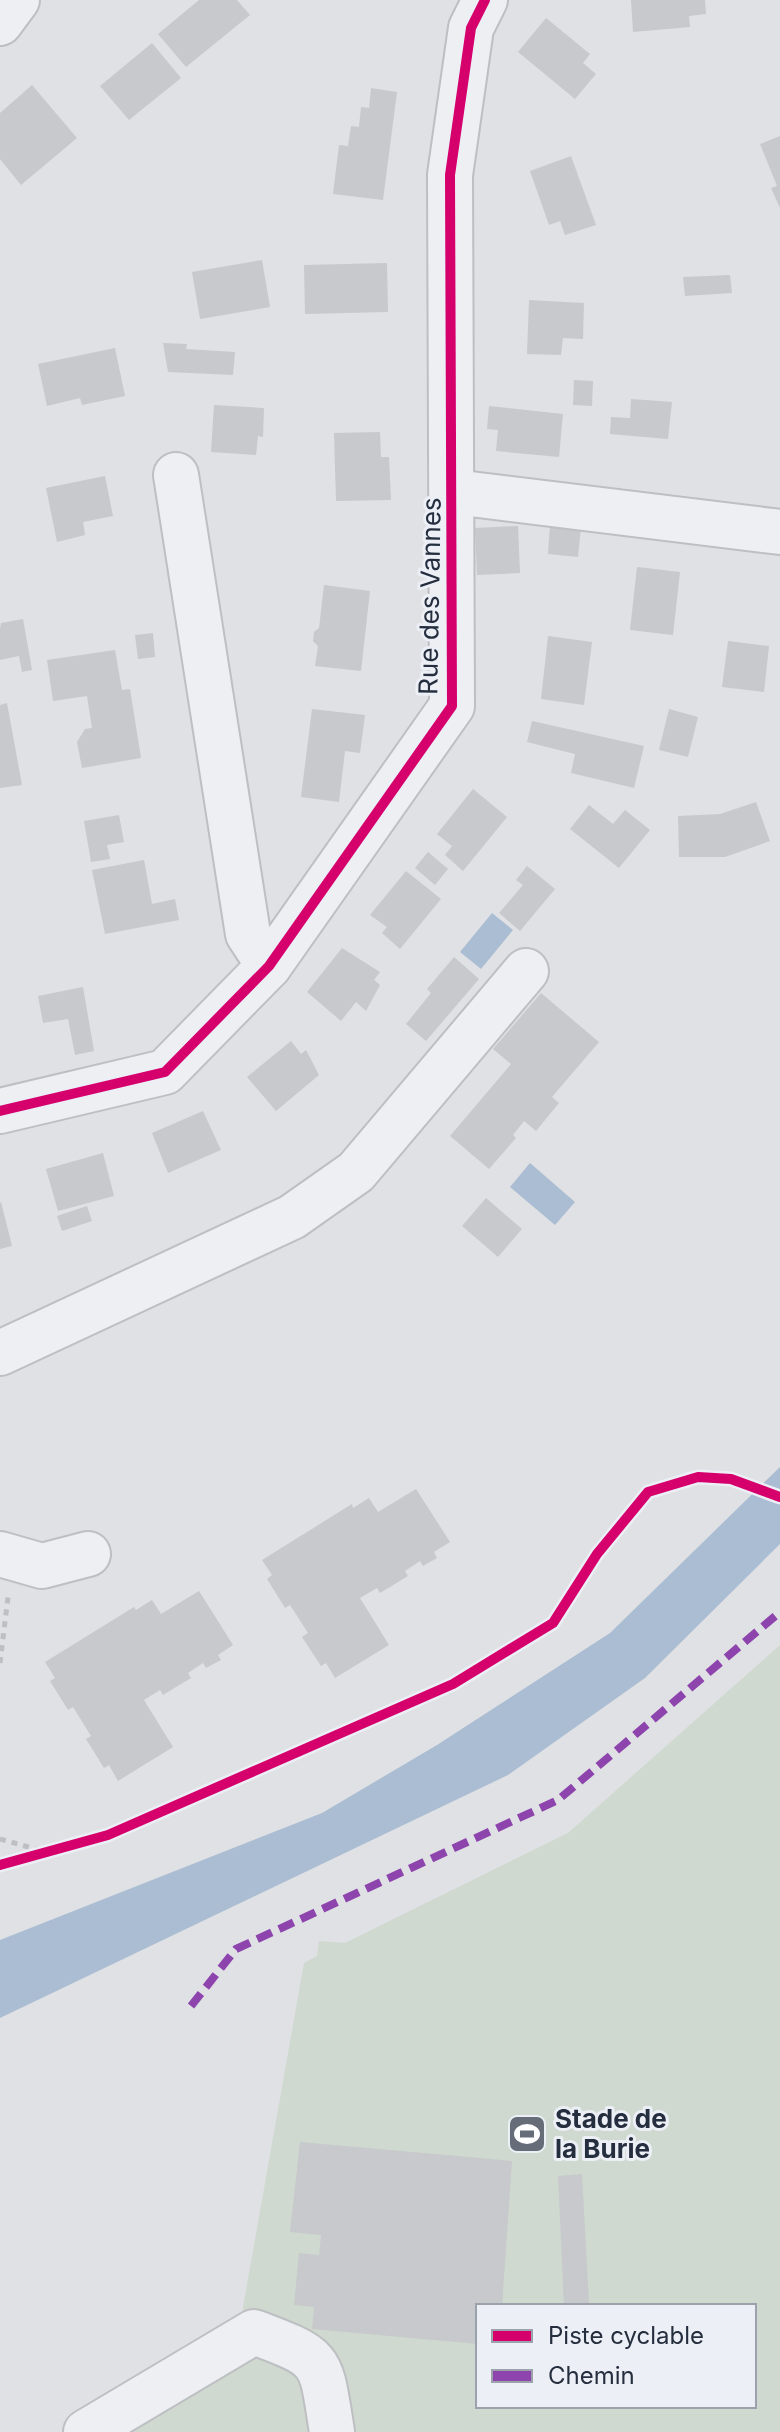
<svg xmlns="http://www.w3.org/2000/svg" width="780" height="2432" font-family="Inter,sans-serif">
<rect width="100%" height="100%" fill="#dfe1e4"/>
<path fill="#cfd9cf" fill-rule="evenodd" d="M780 1645V2432H107L239 2330 304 1963 317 1956 319 1941 345 1943 568 1833ZM478 2306H754V2406H478Z"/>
<g fill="#abbdd2">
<path d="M492 913 513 930 481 969 460 952Z"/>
<path d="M530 1163 575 1202 555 1225 510 1187Z"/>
<path d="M780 1467V1544L645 1678 508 1775 0 2018V1940L322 1813 437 1745 610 1633Z"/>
</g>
<g fill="#c7c9cc">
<path d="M199 0H237L250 15 186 67 158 34Z"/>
<path d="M631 0H705L706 14 689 16 690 27 633 32Z"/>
<path d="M546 18 590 54 583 63 596 74 575 99 518 52Z"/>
<path d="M152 43 181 78 129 120 100 86Z"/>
<path d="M32 85 77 138 21 185 0 159V113Z"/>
<path d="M371 88 397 92 383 200 333 194 339 145 348 146 351 126 359 127 361 107 369 108Z"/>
<path d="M780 136V208L771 188 777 186 760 144Z"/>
<path d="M571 156 596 225 565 235 560 221 549 225 530 171Z"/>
<path d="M262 260 270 307 200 319 192 272Z"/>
<path d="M387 263 388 312 305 314 304 265Z"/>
<path d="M730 275 732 293 685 296 683 277Z"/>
<path d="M529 300 584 303 583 339 563 338 561 355 527 354Z"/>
<path d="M163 343 187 344 186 349 235 352 233 375 168 372Z"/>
<path d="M115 348 125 396 82 405 80 398 47 406 38 364Z"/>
<path d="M574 380 593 381 592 406 573 405Z"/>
<path d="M631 399 672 402 668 439 610 434 611 417 630 418Z"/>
<path d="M214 405 264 408 263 437 258 436 256 455 211 452Z"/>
<path d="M489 406 563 414 559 457 496 451 498 430 487 429Z"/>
<path d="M380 432 381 457H389L391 500 336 501 334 433Z"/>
<path d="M105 476 113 516 83 522 85 535 57 542 46 488Z"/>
<path d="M550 525 581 527 578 557 548 554Z"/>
<path d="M518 526 520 573 477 575 475 528Z"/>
<path d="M637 567 680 572 673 635 630 630Z"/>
<path d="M324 585 370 591 361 671 315 666 318 646 313 641 314 632 319 628Z"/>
<path d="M23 619 32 670 22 672 19 656 0 660V629L1 623Z"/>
<path d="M153 633 155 657 138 659 135 635Z"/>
<path d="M548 636 592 642 584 705 541 699Z"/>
<path d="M728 641 769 646 764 692 722 687Z"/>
<path d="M115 650 122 690 130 689 141 758 82 768 77 742 85 729 92 728 87 696 53 701 47 660Z"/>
<path d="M7 703 22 785 0 788V705Z"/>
<path d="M312 709 365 715 360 753 345 751 339 802 301 797Z"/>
<path d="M669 709 698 717 688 757 659 750Z"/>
<path d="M532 721 644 746 634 788 571 773 575 754 527 742Z"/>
<path d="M473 789 507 817 463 871 445 855 452 846 437 834Z"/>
<path d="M756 802 770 841 725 857H679L678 816 720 814Z"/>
<path d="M589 805 613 824 625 810 650 830 619 868 570 829Z"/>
<path d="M119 815 124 842 107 845 110 859 91 862 84 821Z"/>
<path d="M428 852 448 869 435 885 415 868Z"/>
<path d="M144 860 152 904 175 899 179 920 105 934 92 870Z"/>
<path d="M527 866 555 889 520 931 499 913 523 885 516 880Z"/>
<path d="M406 871 441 899 400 949 382 933 387 927 370 915Z"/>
<path d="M342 948 380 972 374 980 380 985 366 1011 356 1002 341 1021 307 992Z"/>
<path d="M454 957 479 979 426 1041 406 1024 431 993 427 989Z"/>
<path d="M83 987 94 1051 75 1055 68 1019 43 1023 38 996Z"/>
<path d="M541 993 599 1042 552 1097 559 1103 536 1131 524 1121 513 1135 516 1138 489 1169 450 1136 511 1064 493 1049Z"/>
<path d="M291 1041 301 1054 306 1050 319 1075 276 1111 247 1077Z"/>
<path d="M203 1111 221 1150 168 1173 152 1133Z"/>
<path d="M103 1153 114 1196 58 1211 46 1169Z"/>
<path d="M486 1198 522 1229 498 1257 462 1226Z"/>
<path d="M1 1202 12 1246 0 1249V1203Z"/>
<path d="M87 1206 92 1221 62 1231 57 1216Z"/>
<path d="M416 1489 450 1542 434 1552 437 1558 423 1566 420 1561 405 1571 408 1576 380 1593 377 1588 360 1598 389 1645 335 1678 326 1663 321 1666 302 1637 308 1633 290 1605 285 1608 267 1579 272 1575 262 1560 352 1504 353 1508 369 1498 378 1512Z"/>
<path d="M199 1591 233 1645 218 1655 221 1660 206 1668 203 1663 188 1673 191 1678 163 1695 160 1690 144 1700 173 1747 118 1781 109 1765 104 1768 86 1739 91 1736 73 1707 68 1710 50 1681 55 1678 45 1662 134 1607 136 1610 152 1600 161 1614Z"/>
<path d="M300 2142 512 2161 502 2306H478V2344L312 2329 314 2307 294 2305 299 2253 319 2255 321 2235 290 2232Z"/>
<path d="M582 2174 589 2303 564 2305 558 2176Z"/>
</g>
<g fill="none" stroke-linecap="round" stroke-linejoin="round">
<defs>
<g id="minor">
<path d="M0 23 17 0"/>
<path d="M176 475 248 934 269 966"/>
<path d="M454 492 780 532"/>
<path d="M0 1111 165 1072 269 966 452 706 450 175 471 28 485 0"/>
<path d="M0 1353 292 1217 356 1172 526 971"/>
<path d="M0 1554 42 1566 88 1554"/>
<path d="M86 2432 254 2332C326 2359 320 2358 332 2432"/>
</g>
</defs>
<use href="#minor" stroke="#bdbfc2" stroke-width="48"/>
<g stroke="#bebfc5" stroke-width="5" stroke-dasharray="6 6" stroke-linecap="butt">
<path d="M0 1663 8 1597"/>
<path d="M0 1839 46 1852"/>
</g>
<use href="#minor" stroke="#eeeff2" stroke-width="44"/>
<path stroke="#8e44ad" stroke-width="8" stroke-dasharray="16 8" stroke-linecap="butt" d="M191 2006 236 1949 558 1800 780 1612"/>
<defs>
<g id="cycleway">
<path d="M0 1111 165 1072 269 966 452 706 450 175 471 28 485 0"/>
<path d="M0 1865 108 1835 453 1684 553 1623 597 1554 648 1492 698 1477 731 1479 780 1497"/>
</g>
</defs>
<use href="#cycleway" stroke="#eceff5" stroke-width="15"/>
<use href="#cycleway" stroke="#d6006c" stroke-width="10"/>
</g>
<defs>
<symbol id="stadium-square" viewBox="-11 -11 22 22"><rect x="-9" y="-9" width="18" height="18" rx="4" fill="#666d78" stroke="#eceff5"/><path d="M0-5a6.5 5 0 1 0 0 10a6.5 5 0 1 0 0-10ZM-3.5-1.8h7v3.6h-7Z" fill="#fff"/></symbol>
</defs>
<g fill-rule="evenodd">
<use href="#stadium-square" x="505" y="2112" width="44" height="44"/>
</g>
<g text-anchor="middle" stroke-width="6" stroke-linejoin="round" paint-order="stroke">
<g font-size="26" fill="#252e3e" stroke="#eceff5">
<text transform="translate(430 596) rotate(-89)" y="9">Rue des Vannes</text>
</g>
<g font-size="26" font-weight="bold" fill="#252e3e" stroke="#eceff5" text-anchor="start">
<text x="555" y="2128">Stade de<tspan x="555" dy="30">la Burie</tspan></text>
</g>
</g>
<rect x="476" y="2304" width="280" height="104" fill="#eceff5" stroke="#9ca2ac" stroke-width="2"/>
<rect x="492" y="2330" width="40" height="12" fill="#d6006c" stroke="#9ca2ac" stroke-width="2"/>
<text x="548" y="2344" font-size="24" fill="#252e3e">Piste cyclable</text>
<rect x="492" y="2370" width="40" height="12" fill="#8e44ad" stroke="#9ca2ac" stroke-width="2"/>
<text x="548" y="2384" font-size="24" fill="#252e3e">Chemin</text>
</svg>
